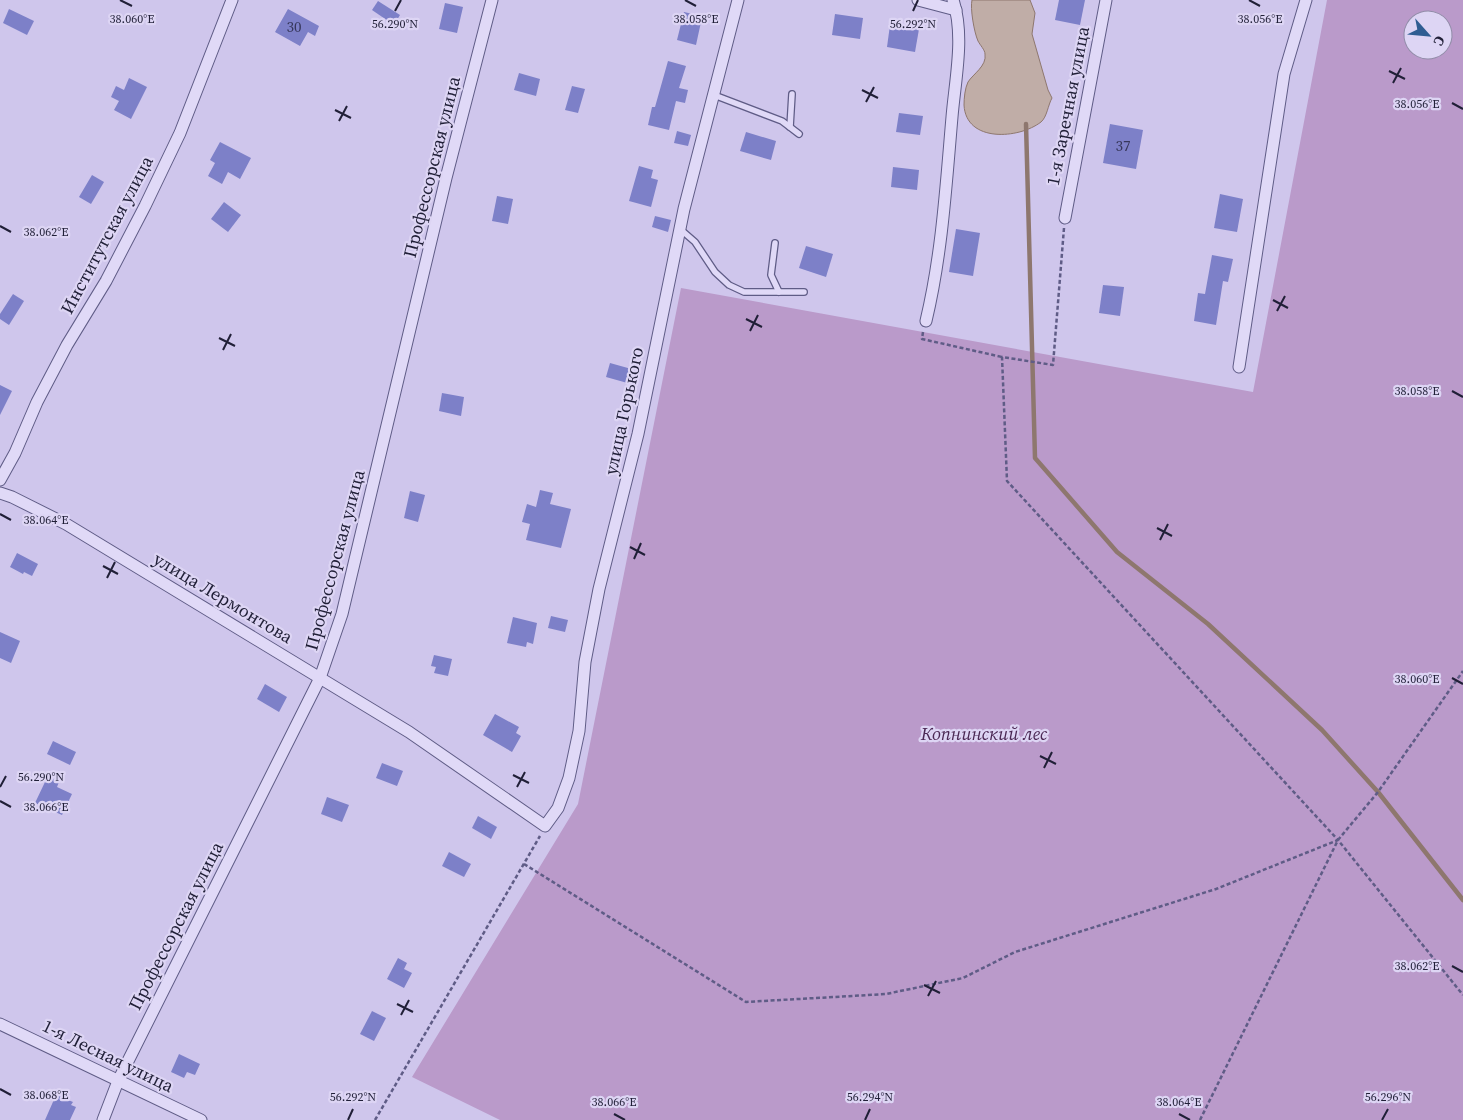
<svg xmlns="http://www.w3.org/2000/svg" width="1463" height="1120" font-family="'Source Serif 4',serif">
<rect width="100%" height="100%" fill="#cfc6ec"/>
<path fill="#ba9aca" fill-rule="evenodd" d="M1327 0H1463V1120H500L412 1077 578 804 681 288 1253 392ZM1413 20H1443V50H1413Z"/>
<path fill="#c0ada7" stroke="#8e776e" d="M972 0H1030L1035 13 1032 34 1048 90 1052 98C1048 105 1047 117 1041 122 1019 139 966 143 964 105 964 98 965 88 968 82 973 74 987 66 985 54 985 50 980 45 978 41 974 32 970 8 972 0Z"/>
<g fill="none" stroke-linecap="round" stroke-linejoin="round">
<path stroke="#8e776e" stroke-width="4.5" d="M1026 124 1035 458 1117 552 1208 624 1322 730 1378 792 1463 900"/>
</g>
<g fill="#7d80c8">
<path d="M1059 0H1085L1080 25 1055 20Z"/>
<path d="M378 1 400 15 394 25 372 10Z"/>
<path d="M445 3 463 7 457 33 439 29Z"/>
<path d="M9 9 34 21 27 35 3 23Z"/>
<path d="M288 9 319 26 315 36 308 32 300 46 275 32Z"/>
<path d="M684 12 697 15 696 21 701 22 696 45 677 40Z"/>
<path d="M835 14 863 18 860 39 832 35Z"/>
<path d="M890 25 919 29 915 52 887 47Z"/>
<path d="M668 61 686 66 679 88 688 90 685 103 676 101 669 130 648 125 652 107H655Z"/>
<path d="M519 73 540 79 536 96 514 90Z"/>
<path d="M129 78 147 87 131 119 114 110 119 101 111 97 116 86 124 90Z"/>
<path d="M572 86 585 89 578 113 565 110Z"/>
<path d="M899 113 923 116 920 135 896 132Z"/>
<path d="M1110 124 1143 130 1136 169 1103 163Z"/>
<path d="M677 131 691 135 688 146 674 143Z"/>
<path d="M746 132 776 141 771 160 740 151Z"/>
<path d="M220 142 251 158 240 179 228 172 222 184 208 176 215 163 210 160Z"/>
<path d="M639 166 653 170 651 178 658 180 651 207 629 201Z"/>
<path d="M893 167 919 170 917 190 891 187Z"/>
<path d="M92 175 104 182 91 204 79 197Z"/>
<path d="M1220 194 1243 199 1237 232 1214 228Z"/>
<path d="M497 196 513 199 508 224 492 221Z"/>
<path d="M224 202 241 215 228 232 211 219Z"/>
<path d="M655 216 671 220 668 232 652 227Z"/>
<path d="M956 229 980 233 973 276 949 272Z"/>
<path d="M806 246 833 254 826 277 799 268Z"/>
<path d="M1212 255 1233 259 1228 282 1223 281 1216 325 1194 321 1198 293 1205 294Z"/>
<path d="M1103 285 1124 287 1120 316 1099 313Z"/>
<path d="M13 294 24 301 9 325 0 319V314Z"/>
<path d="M610 363 635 370 631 384 606 377Z"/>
<path d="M0 385 12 391 0 415Z"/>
<path d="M442 393 464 397 461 416 439 411Z"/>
<path d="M540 490 553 493 550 504 571 509 561 548 526 540 530 524 522 522 527 504 536 507Z"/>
<path d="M410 491 425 495 418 522 404 518Z"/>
<path d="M17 553 38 564 32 576 24 572 23 574 10 567Z"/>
<path d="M551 616 568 620 565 632 548 628Z"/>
<path d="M513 617 537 623 533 644 527 642 526 647 507 643Z"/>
<path d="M0 632 20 641 11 663 0 658Z"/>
<path d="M434 655 452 659 448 676 434 673 436 667 431 666Z"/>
<path d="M265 684 287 697 279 712 257 699Z"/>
<path d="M495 714 519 727 516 733 521 736 512 752 483 735Z"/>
<path d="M53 741 76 752 70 765 47 754Z"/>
<path d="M382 763 403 771 397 786 376 778Z"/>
<path d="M48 777 59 782 57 787 72 794 62 815 35 803 45 782 46 783Z"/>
<path d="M327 797 349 805 342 822 321 814Z"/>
<path d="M478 816 497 827 491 839 472 828Z"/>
<path d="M449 852 471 864 464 877 442 866Z"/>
<path d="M398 958 407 963 404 969 412 973 404 988 387 979Z"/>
<path d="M372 1011 386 1018 374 1041 360 1034Z"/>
<path d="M179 1054 200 1064 195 1075 187 1072 184 1078 171 1072Z"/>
<path d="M56 1095 73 1102 71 1105 76 1107 70 1120H45Z"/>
</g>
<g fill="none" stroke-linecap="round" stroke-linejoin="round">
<defs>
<g id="lane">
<path d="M714 95 782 121 799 134"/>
<path d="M790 127 792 94"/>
<path d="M680 229 695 242 715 272 729 285 744 292H804"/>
<path d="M775 243 771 275 779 292"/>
</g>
<g id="street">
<path d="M918 0 956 10"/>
<path d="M1065 218 1106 0"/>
<path d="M926 321C942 254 946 186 952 117 955 80 965 36 953 0"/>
<path d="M1239 367 1284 74 1306 0"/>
<path d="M0 480 15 453 37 402 67 345 106 281 145 206 180 133 232 0"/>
<path d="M0 493 12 497 66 524 409 732 545 826 558 808 569 778 579 731 585 662 599 589 638 434 684 209 738 0"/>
<path d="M0 1024 201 1120"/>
<path d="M103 1120 118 1081 320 678 342 614 446 178 492 0"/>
</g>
</defs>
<use href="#lane" stroke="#5f5c86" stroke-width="8"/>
<use href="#street" stroke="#5f5c86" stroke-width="13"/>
<g stroke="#5f5c86" stroke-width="2.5" stroke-dasharray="4 2.5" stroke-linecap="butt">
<path d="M1064 228 1053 365 1002 357 1007 481 1338 840"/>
<path d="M923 332 922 339 1002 357"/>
<path d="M524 864 746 1002 886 994 963 978 1015 952 1216 889 1338 840 1463 995"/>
<path d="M375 1120 540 836"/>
<path d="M1200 1120 1338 840 1378 792 1463 671"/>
</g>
<use href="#lane" stroke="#e0d9f7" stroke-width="5.5"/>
<use href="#street" stroke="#e0d9f7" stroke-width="11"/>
</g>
<path fill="none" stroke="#201f37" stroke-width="2" d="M120 0 132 6M685 0 696 6M1249 0 1260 6M395 11 401 0M913 11 918 0M1389 71 1405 79M1393 83 1401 68M862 90 878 98M866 102 874 87M1452 103 1463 109M335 110 351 118M339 121 347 106M0 226 11 232M1273 300 1288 308M1277 311 1285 296M746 319 762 327M750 331 758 315M219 338 235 346M223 350 231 334M1452 391 1463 397M0 514 11 520M1157 528 1172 536M1160 540 1168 524M630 547 645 555M634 559 641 543M103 566 118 574M107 578 115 562M1452 678 1463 684M1040 756 1056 764M1044 768 1052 752M513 775 529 783M0 787 6 776M517 787 525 772M0 801 11 807M1452 966 1463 972M924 985 940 993M928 996 936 981M397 1004 413 1012M401 1015 409 1000M0 1089 11 1095M614 1114 625 1120M1179 1114 1190 1120M348 1120 353 1109M865 1120 870 1109M1382 1120 1388 1109"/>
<g text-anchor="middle" stroke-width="4.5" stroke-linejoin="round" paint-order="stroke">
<g font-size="15" fill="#37375b">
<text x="294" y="32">30</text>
<text x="1123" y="151">37</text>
</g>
<g font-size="18" fill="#201f37" stroke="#ddd5f4">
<text transform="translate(1068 106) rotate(-79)" y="6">1-я Заречная улица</text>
<text transform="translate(432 167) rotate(-76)" y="6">Профессорская улица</text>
<text transform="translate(107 235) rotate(-62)" y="6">Институтская улица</text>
<text transform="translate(624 411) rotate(-78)" y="6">улица Горького</text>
<text transform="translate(335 560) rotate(-75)" y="6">Профессорская улица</text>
<text transform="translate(223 598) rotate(31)" y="6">улица Лермонтова</text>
<text transform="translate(176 926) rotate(-63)" y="6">Профессорская улица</text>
<text transform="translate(108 1056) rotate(26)" y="6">1-я Лесная улица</text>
</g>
<g font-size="18" font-style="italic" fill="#4a2753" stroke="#ddd5f4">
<text x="984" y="740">Копнинский лес</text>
</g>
</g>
<g font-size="12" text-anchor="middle" fill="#201f37" stroke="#ddd5f4" stroke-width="4.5" stroke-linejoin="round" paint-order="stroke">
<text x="1260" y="23">38.056°E</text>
<text x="132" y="23">38.060°E</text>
<text x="696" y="23">38.058°E</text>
<text x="395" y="28">56.290°N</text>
<text x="913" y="28">56.292°N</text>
<text x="1417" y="108">38.056°E</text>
<text x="46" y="236">38.062°E</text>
<text x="1417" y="395">38.058°E</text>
<text x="46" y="524">38.064°E</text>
<text x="1417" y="683">38.060°E</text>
<text x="41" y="781">56.290°N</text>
<text x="46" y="811">38.066°E</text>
<text x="1417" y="970">38.062°E</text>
<text x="46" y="1099">38.068°E</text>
<text x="353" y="1101">56.292°N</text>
<text x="870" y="1101">56.294°N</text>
<text x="1388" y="1101">56.296°N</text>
<text x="614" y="1106">38.066°E</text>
<text x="1179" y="1106">38.064°E</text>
</g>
<g transform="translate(1428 35) rotate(117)"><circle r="24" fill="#ddd5f4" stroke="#918ca8"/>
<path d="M0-4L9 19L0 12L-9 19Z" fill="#2f5d92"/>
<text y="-8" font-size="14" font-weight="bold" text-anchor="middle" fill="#201f37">С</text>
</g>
</svg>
